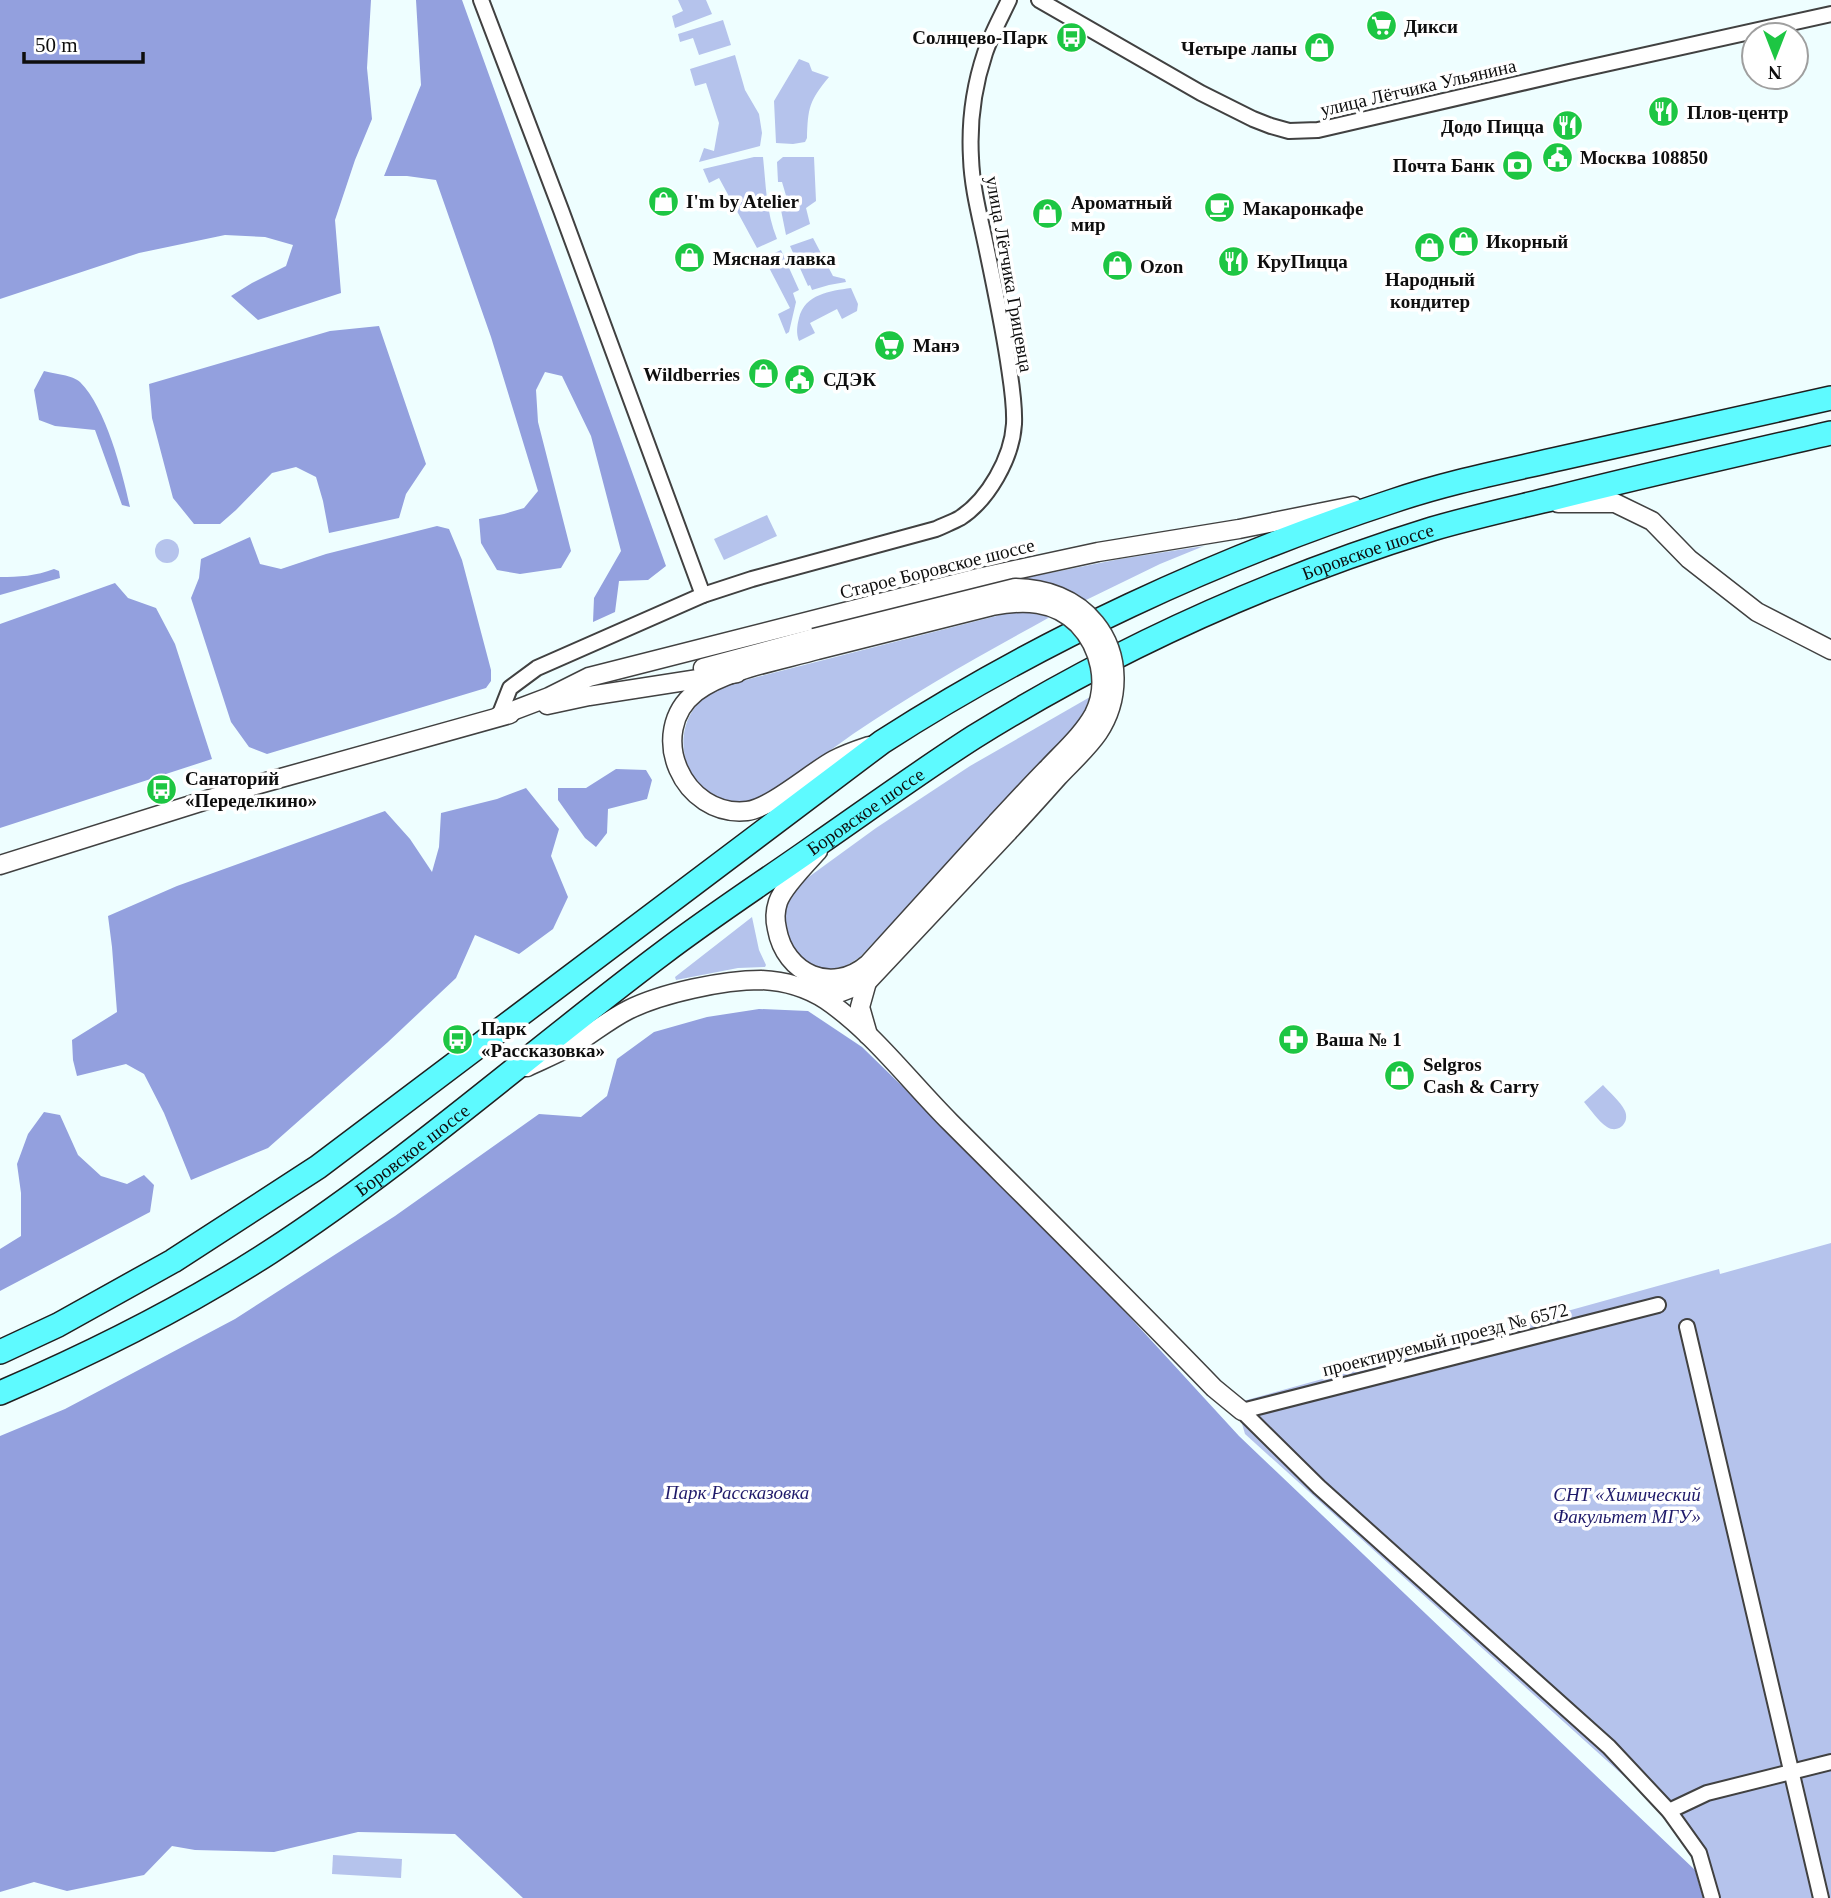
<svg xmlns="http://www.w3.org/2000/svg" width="1831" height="1898" font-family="'Times New Roman',serif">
<rect width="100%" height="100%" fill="#eefeff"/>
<g fill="#b5c3ec">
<path d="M678 0H706L712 14 675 28 672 16 683 11Z"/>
<path d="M723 20 731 45 699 55 693 38 680 42 678 34Z"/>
<path d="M735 55 745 90 759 114 762 133 760 146 699 162 704 148 714 151 719 123 706 83 695 86 690 69Z"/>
<path d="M799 59 809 63 812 71 829 77C809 101 808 108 807 138L805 142 793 144 776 143 774 101Z"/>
<path d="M754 157H763C766 185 766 212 777 239L757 248 719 178 709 183 703 169Z"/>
<path d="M783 157H814L816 201 806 208 810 224 786 235 781 210 787 199 782 182H778L777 162Z"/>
<path d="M813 238 833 276 845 279 846 282 829 285 812 290 810 285 808 286 790 246Z"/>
<path d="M781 250 799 290 793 293 796 302 789 332 786 334 778 314 790 308 764 258Z"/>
<path d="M851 288 858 304 857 311 842 319 837 309 810 323 815 333 799 341C796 333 797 326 799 318 805 294 830 291 851 288Z"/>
<path d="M767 515 777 536 724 560 714 539Z"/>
<circle cx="167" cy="551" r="12"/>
<path d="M1204 546 1160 564 1084 601 1000 583 1120 559Z"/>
<path d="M1012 612H1026L1050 617C983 654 916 691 853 734 833 748 813 763 792 777 781 785 770 796 756 799 684 818 653 717 722 686Z"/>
<path d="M1090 697 1084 713 1068 735 860 957 846 966 831 969H817L800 960 782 932 785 902 799 884 876 828 970 766Z"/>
<path d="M752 917 759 950 766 965 765 967 738 968 676 980 675 977Z"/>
<path d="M1603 1085C1610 1093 1620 1101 1625 1111 1630 1123 1618 1134 1607 1127 1598 1121 1591 1110 1584 1102Z"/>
<path d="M1831 1243V1898H1715L1698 1843 1245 1434 1236 1403 1719 1269 1720 1274Z"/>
<path d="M333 1855 402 1859 401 1878 332 1874Z"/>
</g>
<g fill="#93a0de">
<path d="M0 0H371L367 68 372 119 355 160 335 220 341 293 258 320 231 296 252 283 286 266 293 245 265 237 225 235 139 253 0 299Z"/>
<path d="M416 0H462L666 566 648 580 619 581 615 612 593 622 594 598 621 551 591 436 562 376 545 372 536 390 538 422 571 551 561 568 520 574 497 570 481 543 479 519 504 514 524 508 538 491 491 337 436 180 407 176H384L421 85Z"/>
<path d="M379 326 426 464 406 494 399 518 329 533 323 501 316 477 296 467 272 473 236 510 220 524H194L173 498 152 418 149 384 330 331Z"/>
<path d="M44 371C54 374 73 375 80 382 106 408 122 471 130 507L122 505 95 430 55 426 39 420 34 390Z"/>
<path d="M437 526 449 529 462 560 491 670V681L486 688 267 754 249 747 231 722 191 598 199 578 201 559 250 537 260 564 281 569 326 554Z"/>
<path d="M54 569 59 571 60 578 0 595V577C19 577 36 576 54 569Z"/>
<path d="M115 583 128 598 156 608 175 644 212 759 0 828V624Z"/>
<path d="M616 769 646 770 652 780 647 799 608 809 607 833 596 847 585 838 558 800V788H586Z"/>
<path d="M526 788 559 829 551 856 568 897 553 929 519 954 475 935 456 978 388 1042 268 1148 191 1180 164 1113 144 1074 126 1064 77 1076 73 1060 72 1040 117 1012 112 947 108 916 177 886 385 811 410 839 432 872 439 847 441 813 497 799Z"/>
<path d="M759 1009 808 1011 862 1047 1050 1230 1239 1436 1695 1870 1703 1898H523L455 1834 358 1832 274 1852 195 1850 172 1846 144 1875 67 1891 34 1882 0 1892V1436L65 1409 235 1319 395 1216 539 1114 581 1117 607 1096 617 1059 654 1032 707 1017Z"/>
<path d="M44 1112 60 1115 78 1155 101 1176 127 1184 144 1175 154 1185 150 1212 0 1291V1249L21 1236V1193L17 1164 28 1134Z"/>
</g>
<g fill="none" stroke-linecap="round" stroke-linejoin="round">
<defs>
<g id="minor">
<path d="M481 0 561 210 703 595"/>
<path d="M1039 0 1201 93 1253 119 1271 126 1289 131 1318 130 1569 72 1831 14"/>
<path d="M499 716 510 688 537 668 703 595 752 579 936 529C944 525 953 522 960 518 988 500 1012 458 1014 424 1015 403 1011 382 1008 361 1002 322 994 284 986 246 980 217 972 188 971 158 969 123 974 86 985 53 991 35 1001 17 1009 0"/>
<path d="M1658 1305 1242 1411 1319 1487 1609 1747 1669 1811 1699 1853 1712 1898"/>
<path d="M1687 1327 1821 1898"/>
<path d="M1669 1811 1707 1793 1831 1762"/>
</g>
<g id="tertiary">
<path d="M1558 503H1615L1652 521 1689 559 1757 612 1831 650"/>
<path d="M817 650C782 660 724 670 696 692 645 732 683 818 747 811 771 808 810 773 834 760 845 754 857 750 869 746"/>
<path d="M703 668 814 638"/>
<path d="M547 705 589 696 737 673"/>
<path d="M499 716 549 697 589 677 978 578 1098 552 1239 529 1353 506"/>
<path d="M818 851C807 863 783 887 778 902 775 911 775 921 777 929 785 974 832 995 868 964L997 822"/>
<path d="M0 865 245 788 510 714"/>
<path d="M867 982 860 1007 868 1035"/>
<path d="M814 991 841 992 867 982 1008 832"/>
<path d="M527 1067C546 1058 566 1050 583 1039 598 1029 612 1018 628 1010 662 993 723 980 761 980 785 981 806 987 826 1000 873 1032 909 1081 950 1122 1038 1210 1127 1298 1214 1388L1242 1411"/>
</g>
<g id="primary">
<path d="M0 1352 58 1325 173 1261 318 1167 882 742C1039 641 1216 559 1393 501 1448 482 1506 471 1562 458 1652 438 1741 418 1831 398"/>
<path id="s1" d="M0 1393C93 1353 185 1307 270 1252 408 1162 531 1052 663 953 713 915 767 880 818 844 870 808 921 771 974 737 1117 648 1271 579 1432 529 1473 517 1514 508 1555 498 1646 475 1739 454 1831 433"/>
</g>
</defs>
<use href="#minor" stroke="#414141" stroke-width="18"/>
<use href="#tertiary" stroke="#414141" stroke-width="21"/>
<use href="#primary" stroke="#1f1f1f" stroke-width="26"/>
<use href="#minor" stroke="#fff" stroke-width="14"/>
<use href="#tertiary" stroke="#fff" stroke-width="18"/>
<use href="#primary" stroke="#5efaff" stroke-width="23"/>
<defs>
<g id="tertiary-bridge">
<path d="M814 638 1015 588C1045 588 1076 599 1095 623 1121 655 1120 700 1098 733 1087 749 1071 763 1058 777 1042 795 1025 814 1008 832"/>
<path d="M817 650 992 606C1023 600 1054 600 1078 624 1100 647 1109 684 1094 714 1083 734 1064 751 1049 767 1031 785 1014 804 997 822"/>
</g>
</defs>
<use href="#tertiary-bridge" stroke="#414141" stroke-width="21" stroke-linecap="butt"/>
<use href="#tertiary-bridge" stroke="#fff" stroke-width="18"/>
</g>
<defs>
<symbol id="supermarket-disc" viewBox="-11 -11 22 22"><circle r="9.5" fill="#1dc643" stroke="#fff"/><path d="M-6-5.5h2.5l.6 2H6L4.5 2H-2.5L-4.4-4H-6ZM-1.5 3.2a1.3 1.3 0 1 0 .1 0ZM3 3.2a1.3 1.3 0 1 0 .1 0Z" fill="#fff"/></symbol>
<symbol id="bus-disc" viewBox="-11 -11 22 22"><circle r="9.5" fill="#1dc643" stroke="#fff"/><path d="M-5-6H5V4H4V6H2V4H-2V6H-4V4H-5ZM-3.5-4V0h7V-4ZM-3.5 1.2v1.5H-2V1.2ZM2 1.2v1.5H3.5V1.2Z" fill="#fff"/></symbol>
<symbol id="shop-disc" viewBox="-11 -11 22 22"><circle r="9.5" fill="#1dc643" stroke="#fff"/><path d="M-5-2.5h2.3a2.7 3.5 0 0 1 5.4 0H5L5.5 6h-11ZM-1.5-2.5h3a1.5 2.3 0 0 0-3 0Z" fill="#fff"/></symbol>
<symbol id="restaurant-disc" viewBox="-11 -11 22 22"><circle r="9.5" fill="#1dc643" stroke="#fff"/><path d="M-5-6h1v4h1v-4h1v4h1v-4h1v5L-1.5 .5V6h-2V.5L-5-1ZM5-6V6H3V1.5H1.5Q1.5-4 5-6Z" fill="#fff"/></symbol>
<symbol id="civic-disc" viewBox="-11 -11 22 22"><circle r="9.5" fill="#1dc643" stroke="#fff"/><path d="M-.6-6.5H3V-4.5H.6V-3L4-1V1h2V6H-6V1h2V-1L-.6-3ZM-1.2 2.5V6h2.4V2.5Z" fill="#fff"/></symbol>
<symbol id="bank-disc" viewBox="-11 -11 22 22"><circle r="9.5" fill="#1dc643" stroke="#fff"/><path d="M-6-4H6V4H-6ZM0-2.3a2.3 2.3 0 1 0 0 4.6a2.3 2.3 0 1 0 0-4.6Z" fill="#fff"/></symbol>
<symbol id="cafe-disc" viewBox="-11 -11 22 22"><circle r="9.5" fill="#1dc643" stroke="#fff"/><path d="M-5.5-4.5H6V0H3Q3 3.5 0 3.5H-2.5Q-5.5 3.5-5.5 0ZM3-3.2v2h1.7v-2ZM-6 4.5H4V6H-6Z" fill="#fff"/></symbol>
<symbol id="pharmacy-disc" viewBox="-11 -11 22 22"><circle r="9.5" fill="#1dc643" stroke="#fff"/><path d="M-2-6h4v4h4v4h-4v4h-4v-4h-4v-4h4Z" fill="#fff"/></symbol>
</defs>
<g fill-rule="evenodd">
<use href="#supermarket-disc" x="1364" y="8" width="35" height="35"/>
<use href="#bus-disc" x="1054" y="20" width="35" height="35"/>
<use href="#shop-disc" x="1302" y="30" width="35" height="35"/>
<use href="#restaurant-disc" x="1646" y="94" width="35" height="35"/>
<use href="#restaurant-disc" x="1550" y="108" width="35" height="35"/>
<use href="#civic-disc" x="1540" y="140" width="35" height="35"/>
<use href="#bank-disc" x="1500" y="148" width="35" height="35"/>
<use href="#shop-disc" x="646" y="184" width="35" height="35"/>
<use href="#cafe-disc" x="1202" y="190" width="35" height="35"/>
<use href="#shop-disc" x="1030" y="196" width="35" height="35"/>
<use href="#shop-disc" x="1446" y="224" width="35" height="35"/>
<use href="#shop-disc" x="1412" y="230" width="35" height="35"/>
<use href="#shop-disc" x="672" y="240" width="35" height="35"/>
<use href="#restaurant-disc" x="1216" y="244" width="35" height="35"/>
<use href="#shop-disc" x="1100" y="248" width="35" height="35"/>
<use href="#supermarket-disc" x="872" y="328" width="35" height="35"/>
<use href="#shop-disc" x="746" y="356" width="35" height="35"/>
<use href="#civic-disc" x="782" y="362" width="35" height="35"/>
<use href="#bus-disc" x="144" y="772" width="35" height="35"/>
<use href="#bus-disc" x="440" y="1022" width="35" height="35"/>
<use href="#pharmacy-disc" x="1276" y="1022" width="35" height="35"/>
<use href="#shop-disc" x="1382" y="1058" width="35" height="35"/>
</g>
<g text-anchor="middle" stroke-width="7" stroke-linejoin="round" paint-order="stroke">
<g font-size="19" font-weight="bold" fill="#0e0e0e" stroke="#fff" text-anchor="start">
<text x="1404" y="33">Дикси</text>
<text x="1048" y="44" text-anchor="end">Солнцево-Парк</text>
<text x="1297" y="55" text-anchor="end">Четыре лапы</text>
<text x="1687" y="119">Плов-центр</text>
<text x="1544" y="133" text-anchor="end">Додо Пицца</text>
<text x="1580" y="164">Москва 108850</text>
<text x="1495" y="172" text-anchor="end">Почта Банк</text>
<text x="686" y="208">I'm by Atelier</text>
<text x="1071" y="209">Ароматный<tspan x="1071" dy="22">мир</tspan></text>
<text x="1243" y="215">Макаронкафе</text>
<text x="1486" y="248">Икорный</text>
<text x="713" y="265">Мясная лавка</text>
<text x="1257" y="268">КруПицца</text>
<text x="1140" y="273">Ozon</text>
<text x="1430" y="286" text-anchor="middle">Народный<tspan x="1430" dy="22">кондитер</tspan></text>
<text x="913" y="352">Манэ</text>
<text x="740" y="381" text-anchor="end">Wildberries</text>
<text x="823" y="386">СДЭК</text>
<text x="185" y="785">Санаторий<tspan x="185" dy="22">«Переделкино»</tspan></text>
<text x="481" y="1035">Парк<tspan x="481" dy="22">«Рассказовка»</tspan></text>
<text x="1316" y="1046">Ваша № 1</text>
<text x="1423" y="1071">Selgros<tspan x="1423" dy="22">Cash &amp; Carry</tspan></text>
</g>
<g font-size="19" fill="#0e0e0e" stroke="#fff">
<text transform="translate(1418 87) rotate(-13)" y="7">улица Лётчика Ульянина</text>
<text transform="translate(1010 274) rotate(80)" y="7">улица Лётчика Грицевца</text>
<text dy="7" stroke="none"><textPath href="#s1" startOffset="1614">Боровское шоссе</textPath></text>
<text transform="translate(937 568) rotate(-14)" y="7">Старое Боровское шоссе</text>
<text dy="7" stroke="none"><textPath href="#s1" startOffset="1046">Боровское шоссе</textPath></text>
<text dy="7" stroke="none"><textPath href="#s1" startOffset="480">Боровское шоссе</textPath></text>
<text transform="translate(1445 1339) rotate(-14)" y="7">проектируемый проезд № 6572</text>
</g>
<g font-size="19" font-style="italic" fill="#1f1a6a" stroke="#fff">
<text x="737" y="1499">Парк Рассказовка</text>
<text x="1627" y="1501">СНТ «Химический<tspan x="1627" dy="22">Факультет МГУ»</tspan></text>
</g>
</g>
<g transform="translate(1775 56) rotate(180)"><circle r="33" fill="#ffffff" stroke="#9f9f9f" stroke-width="2"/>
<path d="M0-5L12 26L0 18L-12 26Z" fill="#1dc643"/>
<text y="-10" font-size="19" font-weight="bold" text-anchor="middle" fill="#0e0e0e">N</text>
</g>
<path d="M24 52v10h119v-10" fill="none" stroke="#0e0e0e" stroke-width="3.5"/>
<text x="35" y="52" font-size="21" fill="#0e0e0e" stroke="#ffffff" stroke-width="5" paint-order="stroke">50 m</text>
</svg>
